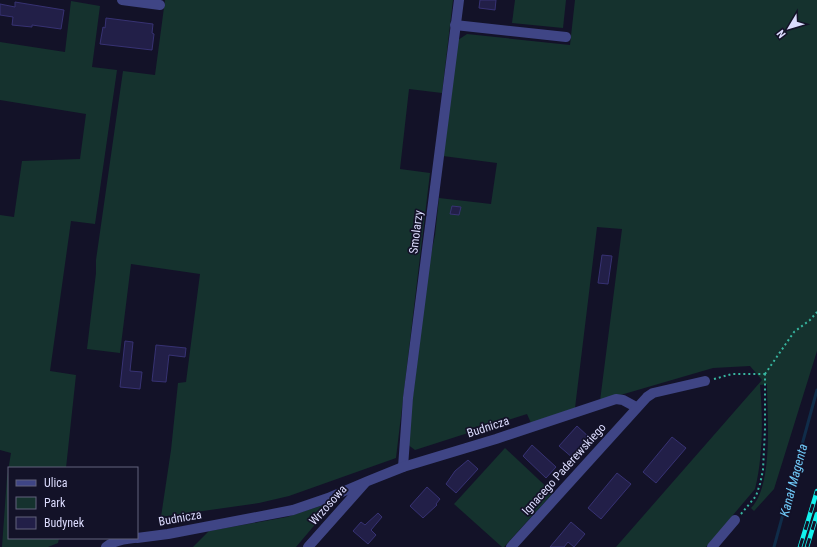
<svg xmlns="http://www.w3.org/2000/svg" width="817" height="547" font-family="'Roboto Condensed',sans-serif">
<rect width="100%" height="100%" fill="#131228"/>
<g fill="#15322e">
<path d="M165 0H453L442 93 409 89 400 169 430 173 396 458 289 496 259 503 161 517 171 450 178 383 186 382 200 274 131 264 120 353 87 349 96 273V260L123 71 155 75Z"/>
<path d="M515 0H566L563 28 512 23Z"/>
<path d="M575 0H817V351L774 489 754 511 751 508C774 484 767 415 767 384L760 385C763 417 763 458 755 489L706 547H616L762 380 750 366 713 368 600 401 622 229 597 227 575 408 531 423 527 414 415 450 407 444 429 264 435 235 439 198 491 204 497 163 443 156 458 40 467 34 570 45Z"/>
<path d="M71 1 100 6 92 67 117 70 95 224 71 221 50 371 76 375 66 468H9V538H59L58 543 48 547H2L7 477 11 453 0 450V215L14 217 22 161 80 159 86 114 0 100V42L65 52Z"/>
<path d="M505 448 553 493 504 547H502L454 504Z"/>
<path d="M335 501 296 547H193L209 531 287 517Z"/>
</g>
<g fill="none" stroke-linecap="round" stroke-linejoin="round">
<path stroke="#102c49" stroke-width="3" d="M774 547 817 390"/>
</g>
<g fill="#221f48" stroke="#373273">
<path d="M480 0H496L495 10 479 8Z"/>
<path d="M15 2 64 10 61 29 32 25V27L12 25 13 17 0 15V4L15 7Z"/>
<path d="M106 18 153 24 152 33 154 34 152 50 100 44 103 27 105 28Z"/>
<path d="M452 206 461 207 459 215 450 214Z"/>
<path d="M602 255 612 256 608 284 598 283Z"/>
<path d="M125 341 133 342 130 371 142 372 140 389 120 387Z"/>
<path d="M156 345 186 348 185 357 169 355 166 382 152 381Z"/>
<path d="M577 426 591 439 574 459 559 446Z"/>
<path d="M672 437 686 448 656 483 643 472Z"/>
<path d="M532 445 556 467 546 478 523 456Z"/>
<path d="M468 460 478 469 456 493 446 484 455 471Z"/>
<path d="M617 473 631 484 601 519 588 508Z"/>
<path d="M427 487 440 499 436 504 437 505 423 518 410 506Z"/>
<path d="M378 513 382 517 371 530 376 535 368 544 353 531 361 522 365 525Z"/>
<path d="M571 522 585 534 574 547 568 542 564 547H550Z"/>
</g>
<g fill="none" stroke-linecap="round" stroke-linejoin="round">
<g stroke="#37b59f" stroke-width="2" stroke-dasharray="2 3" stroke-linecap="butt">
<path d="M765 374 794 332 810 320 817 312"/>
<path d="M714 379 732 374H765"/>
<path d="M741 514 756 496 760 484 763 470 765 429V374"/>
</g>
<g stroke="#3f4585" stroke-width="10">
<path d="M122 0 160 5"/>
<path d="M455 25 566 37"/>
<path d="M403 467 408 398 459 0"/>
<path d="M137 538 168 534 293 510 328 498 368 481 403 467 496 439 616 399 623 400 636 407"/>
<path d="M106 547C113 541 124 539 134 538"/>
<path d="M308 547 365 483"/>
<path d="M511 547 647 397 653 393 705 381"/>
<path d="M712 547 735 520"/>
</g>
<defs>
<g id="rail">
<path d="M800 547 817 491"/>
<path d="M807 547 817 514"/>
</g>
</defs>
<use href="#rail" stroke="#12f2ee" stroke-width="4.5"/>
<use href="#rail" stroke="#131228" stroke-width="3" stroke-dasharray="9" stroke-linecap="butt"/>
</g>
<g text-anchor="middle" stroke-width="3.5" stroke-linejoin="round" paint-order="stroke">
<g font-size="12" fill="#dbdbfd" stroke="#131228">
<text transform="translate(416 232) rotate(-83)" y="4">Smolarzy</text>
<text transform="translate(488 427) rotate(-18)" y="4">Budnicza</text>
<text transform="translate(564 469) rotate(-48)" y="4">Ignacego Paderewskiego</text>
<text transform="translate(328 505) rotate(-48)" y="4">Wrzosowa</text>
<text transform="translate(180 518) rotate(-10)" y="4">Budnicza</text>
</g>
<g font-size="13" font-style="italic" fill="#6fc8f7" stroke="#131228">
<text transform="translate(793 480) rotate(-75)" y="5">Kanał Magenta</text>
</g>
</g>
<rect x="8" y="467" width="130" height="72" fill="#131228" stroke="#63627d"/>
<rect x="16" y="480" width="20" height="6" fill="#3f4585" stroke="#63627d"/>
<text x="44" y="487" font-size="12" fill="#dbdbfd">Ulica</text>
<rect x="16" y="497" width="20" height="12" fill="#15322e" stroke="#63627d"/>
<text x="44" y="507" font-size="12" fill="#dbdbfd">Park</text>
<rect x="16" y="517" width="20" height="12" fill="#221f48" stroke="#63627d"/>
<text x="44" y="527" font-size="12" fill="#dbdbfd">Budynek</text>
<g transform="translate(789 28) rotate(232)" stroke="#131228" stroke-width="3" paint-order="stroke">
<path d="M0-3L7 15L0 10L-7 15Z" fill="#dbdbfd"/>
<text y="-6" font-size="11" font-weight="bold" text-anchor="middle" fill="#dbdbfd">N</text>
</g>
</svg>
